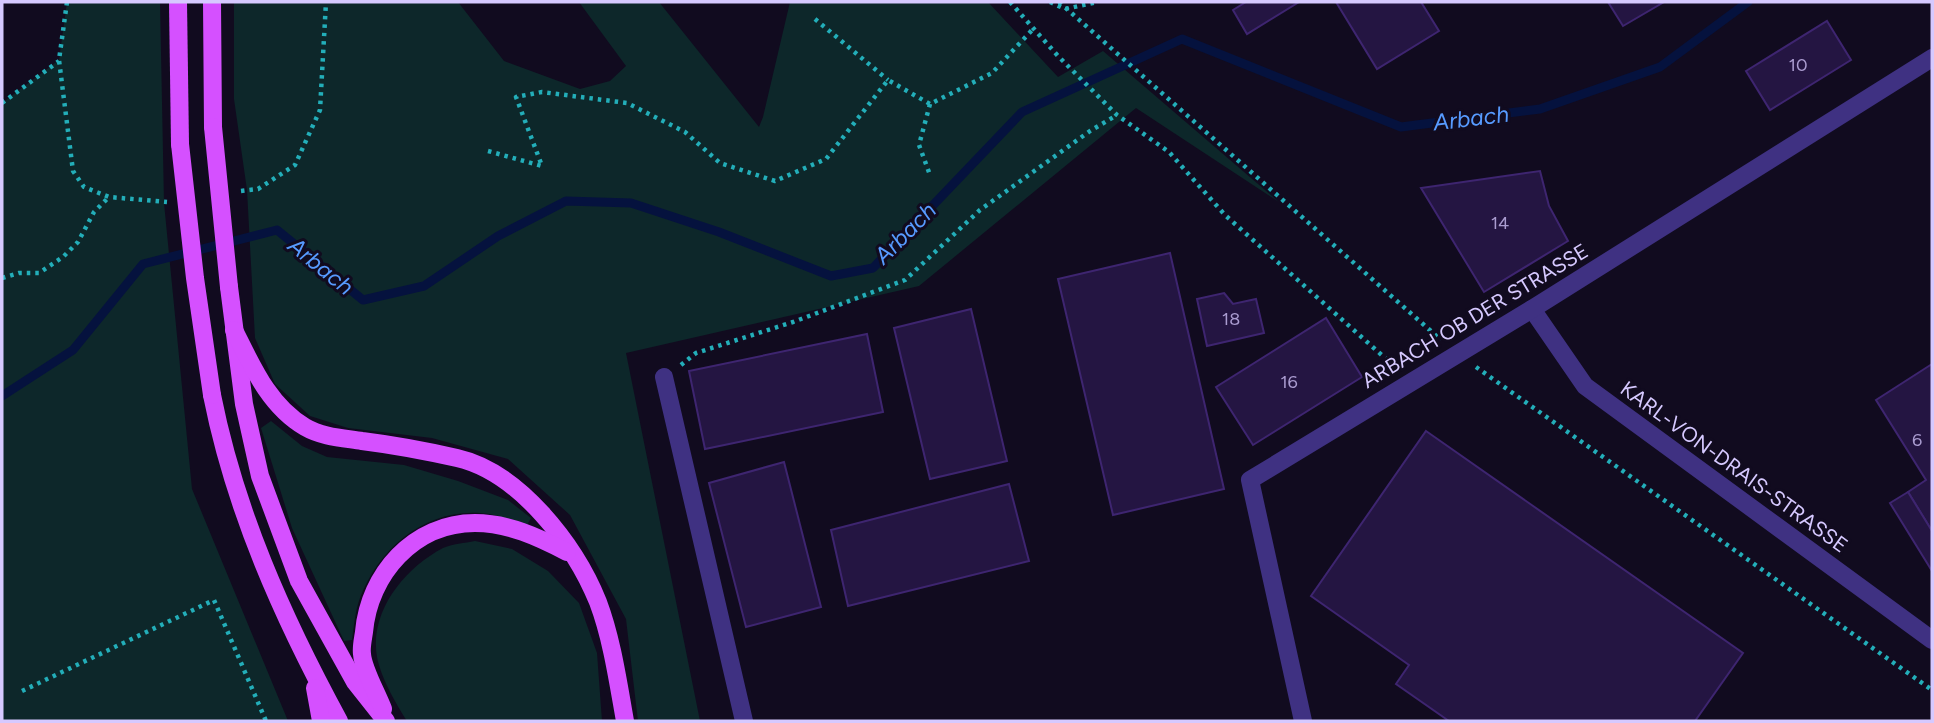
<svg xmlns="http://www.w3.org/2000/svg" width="1934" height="723" font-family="Figtree,sans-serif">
<rect width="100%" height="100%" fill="#110b1f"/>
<g fill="#0d272a">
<path d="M67 2H160L164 203 192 489 288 721H2V103L59 60Z"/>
<path d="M234 2H458L504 61 580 89 610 81 626 66 579 2H659L759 127 763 117 790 2H988L1058 77 1103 51 1279 202 1136 108 919 286 626 353 700 721H638L626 619 570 515 508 459 432 438 348 428 310 416 275 384 255 338 247 190 234 99Z"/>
<path d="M271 421 302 446 327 457 404 465 458 481 508 500 531 518 527 525C511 520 496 514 480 513 425 509 379 548 360 598 355 611 354 627 352 640L344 641 292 528 261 428Z"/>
<path d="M475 541 512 549 548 571 579 603 597 653 602 721H407C396 704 381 678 377 657 369 611 405 568 443 548 452 544 465 543 475 541Z"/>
</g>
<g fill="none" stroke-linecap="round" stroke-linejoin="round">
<path stroke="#05123e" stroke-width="9" d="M2 396 73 350 143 264 277 230 363 300 424 286 498 236 566 201 631 203 719 232 831 276 873 268 1022 112 1182 39 1401 127 1540 109 1660 67 1748 2"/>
</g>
<g fill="#241542" stroke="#3e2570" stroke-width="2">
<path d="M1246 2H1299L1247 34 1233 10Z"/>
<path d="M1336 2H1421L1439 31 1377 69Z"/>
<path d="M1608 2H1664L1623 26Z"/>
<path d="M1827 21 1851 60 1770 110 1746 71Z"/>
<path d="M1540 171 1549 206 1568 241 1484 292 1421 188Z"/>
<path d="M1170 253 1224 489 1113 515 1058 279Z"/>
<path d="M1224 293 1233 304 1256 299 1264 333 1207 346 1197 299Z"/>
<path d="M971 309 1007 461 930 479 894 328Z"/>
<path d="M1326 318 1362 377 1253 445 1216 387Z"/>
<path d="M867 334 883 412 705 449 689 371Z"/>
<path d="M1932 364V531L1908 492 1926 480 1876 400Z"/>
<path d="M1426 431 1743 653 1695 721H1449L1396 684 1409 665 1311 596Z"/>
<path d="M784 462 821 607 746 627 709 483Z"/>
<path d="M1009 484 1029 561 848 606 831 530Z"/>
<path d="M1908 492 1932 531V571L1890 503Z"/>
</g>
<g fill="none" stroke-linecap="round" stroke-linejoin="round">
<g stroke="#23aeb9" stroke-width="4.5" stroke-dasharray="3.5 5" stroke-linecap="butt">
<path d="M67 2 59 60 73 171 84 187 109 197 167 202"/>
<path d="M1010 2 1058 56 1117 115 1169 152 1225 215 1394 366"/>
<path d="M1050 2 1065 9 1097 2"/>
<path d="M1059 2 1441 340"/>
<path d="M815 19 888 80"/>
<path d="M2 103 59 61"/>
<path d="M930 104 919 145 930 175"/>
<path d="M488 151 542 166 516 97 542 92 627 103 685 132 720 163 775 181 826 159 888 80 930 104 992 73 1033 29"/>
<path d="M241 191 258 189 295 165 320 110 326 2"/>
<path d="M2 278 19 273H39L63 257 78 242 94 212 109 197"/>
<path d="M681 365 696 353 793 322 905 280 980 210 1090 131 1117 115"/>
<path d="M1476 367 1932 690"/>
<path d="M22 691 214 600 266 721"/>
</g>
<g stroke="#3f3182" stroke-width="18">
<path d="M1532 309 1585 386 1932 640"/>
<path d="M664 377 744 721"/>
<path d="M1303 721 1250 480 1532 309 1932 58"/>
</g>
<g stroke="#d550ff" stroke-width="18">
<path d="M178 2 180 144"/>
<path d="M212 2 213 127"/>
<path d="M229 287 244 404 260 476 299 581 355 682 386 721"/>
<path d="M234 330C252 366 269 406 305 427 322 437 343 438 362 441 394 445 426 451 457 458 519 472 575 545 598 602 612 639 618 682 625 721"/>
<path d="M212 395C235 511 283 618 339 721"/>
<path d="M315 688 321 721"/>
<path d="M383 709C377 693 363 669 362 654 361 647 363 639 364 632 369 574 414 523 475 523 508 523 538 537 567 552"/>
</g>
<g stroke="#d550ff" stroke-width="18">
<path d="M213 127 229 287"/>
<path d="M180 144 195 278 212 395"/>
</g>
</g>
<g text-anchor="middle" stroke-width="6" stroke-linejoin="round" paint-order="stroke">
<g font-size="18" fill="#aa9cd0">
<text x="1798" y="71">10</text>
<text x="1500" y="229">14</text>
<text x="1231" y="325">18</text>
<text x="1289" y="388">16</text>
<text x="1917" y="446">6</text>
</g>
<g font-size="21" fill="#d6c9ff" stroke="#110b1f">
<text transform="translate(1475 316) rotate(-31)" y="7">ARBACH OB DER STRASSE</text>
<text transform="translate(1734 467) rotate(36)" y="7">KARL-VON-DRAIS-STRASSE</text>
</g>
<g font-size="23" font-style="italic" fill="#579bff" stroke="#110b1f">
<text transform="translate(1471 118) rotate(-7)" y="8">Arbach</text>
<text transform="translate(905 233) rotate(-45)" y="8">Arbach</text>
<text transform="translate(321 266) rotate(39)" y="8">Arbach</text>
</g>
</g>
<rect width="1934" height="723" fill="none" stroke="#d6c9ff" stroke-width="7"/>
</svg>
